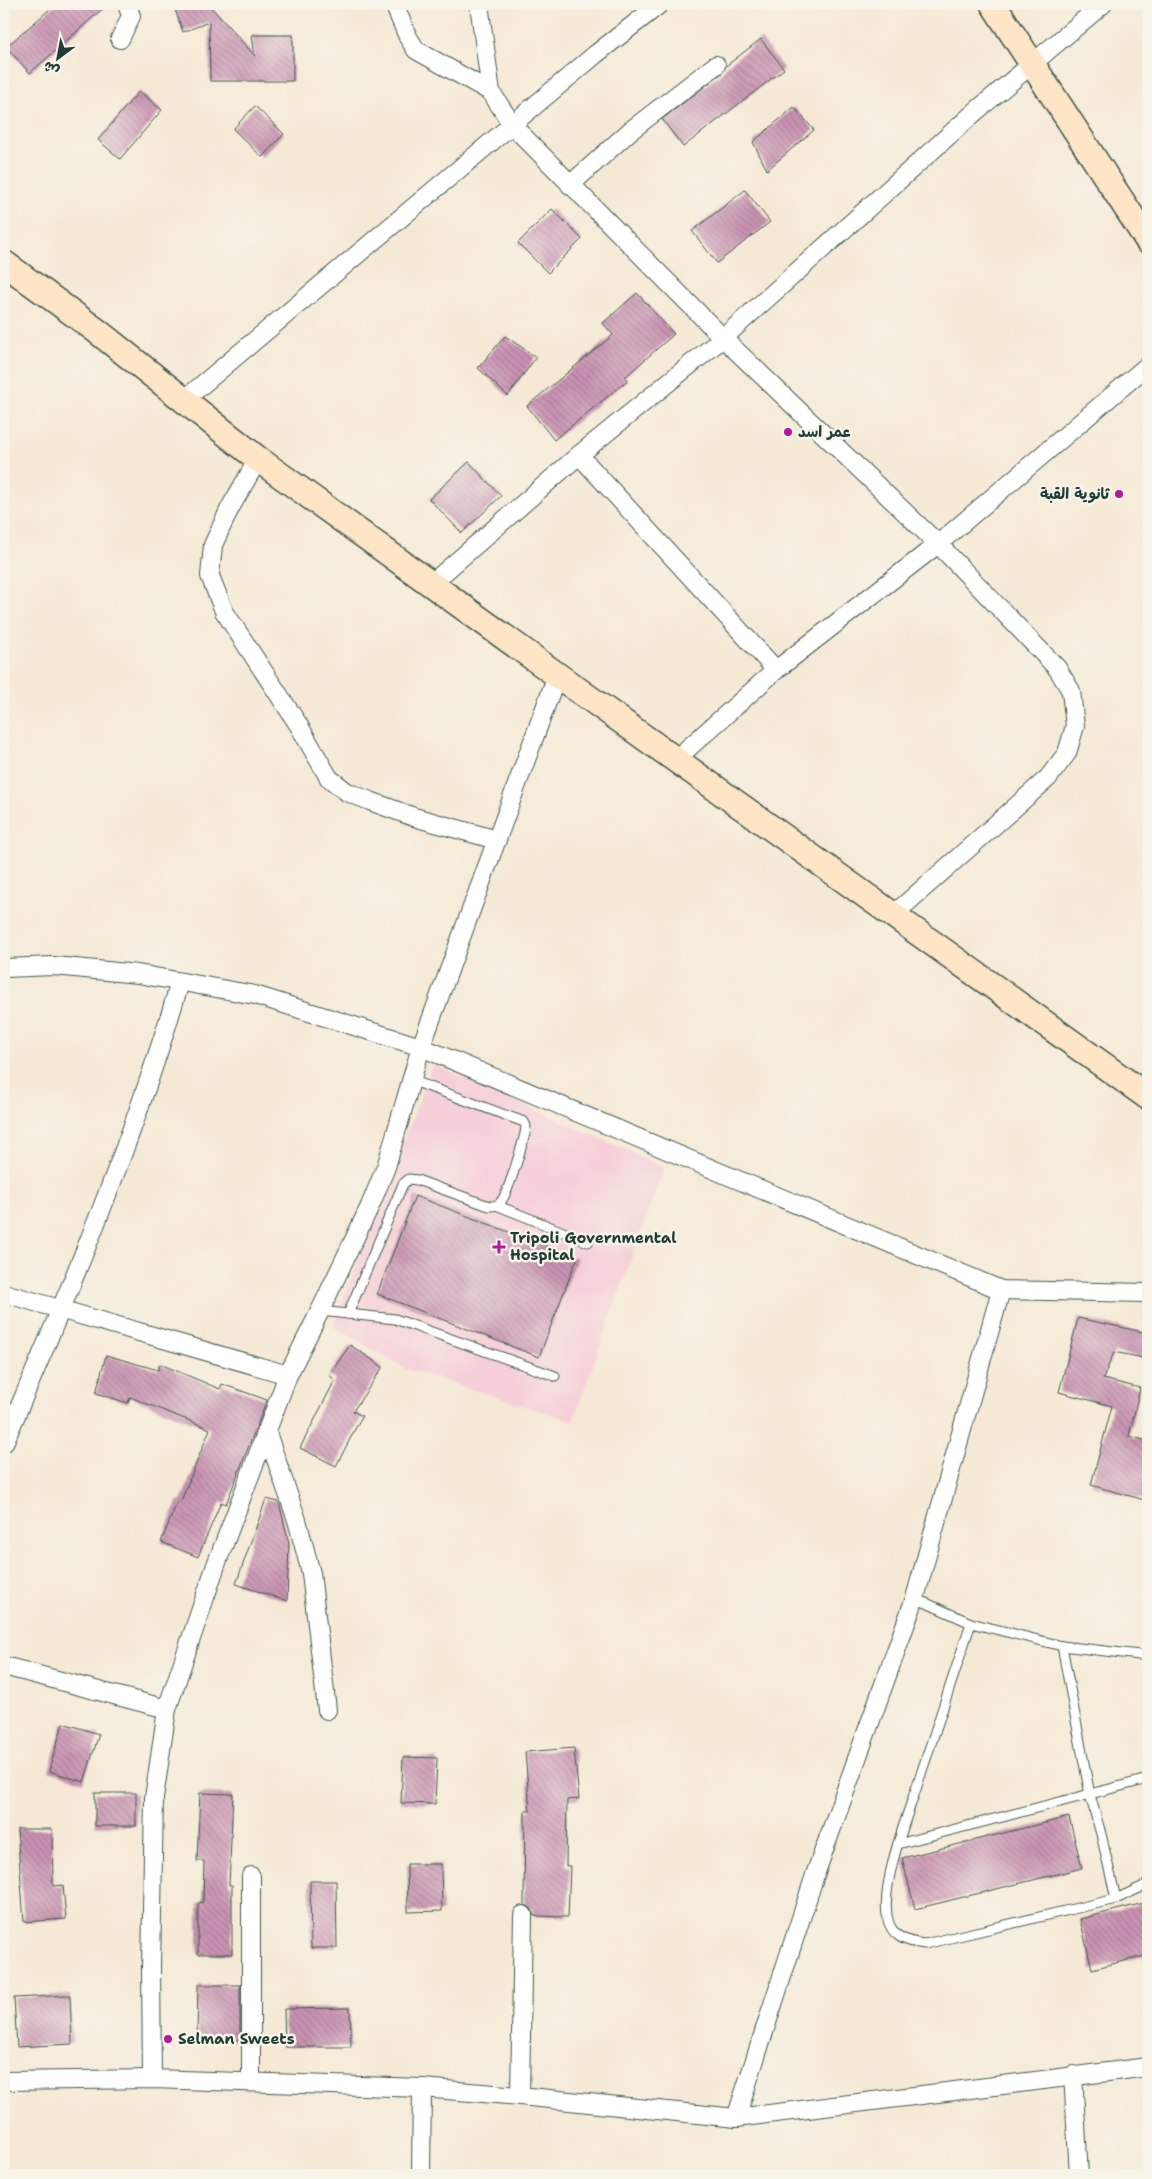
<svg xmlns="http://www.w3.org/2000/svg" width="1152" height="2179" font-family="'Shantell Sans','Playpen Sans Arabic',sans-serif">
<defs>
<pattern id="building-back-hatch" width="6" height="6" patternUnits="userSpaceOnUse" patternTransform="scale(1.25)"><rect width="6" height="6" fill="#c993b2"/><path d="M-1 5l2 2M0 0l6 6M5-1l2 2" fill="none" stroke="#a37992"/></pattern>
</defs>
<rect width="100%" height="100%" fill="#f7f3e8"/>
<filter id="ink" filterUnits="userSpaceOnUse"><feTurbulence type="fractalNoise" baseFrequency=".02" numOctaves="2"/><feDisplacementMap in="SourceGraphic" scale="10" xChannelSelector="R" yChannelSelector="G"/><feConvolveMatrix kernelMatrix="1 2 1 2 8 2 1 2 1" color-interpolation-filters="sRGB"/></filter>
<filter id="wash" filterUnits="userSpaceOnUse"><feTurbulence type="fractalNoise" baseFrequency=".0096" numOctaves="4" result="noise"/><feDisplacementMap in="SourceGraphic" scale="20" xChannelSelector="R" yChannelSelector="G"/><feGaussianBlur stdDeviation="1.12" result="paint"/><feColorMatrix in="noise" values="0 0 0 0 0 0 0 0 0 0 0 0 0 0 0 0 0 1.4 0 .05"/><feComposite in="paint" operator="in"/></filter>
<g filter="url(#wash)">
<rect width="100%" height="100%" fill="#f5e9d5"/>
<path fill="#f6cfd8" d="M433 1064 664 1167 573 1421 406 1369 333 1326Z"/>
<g id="blocks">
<g fill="url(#building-back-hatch)">
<path d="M56 4H108L30 73 6 47Z"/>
<path d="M173 4H208L255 56 252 35H293V81H210L209 22 183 32Z"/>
<path d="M761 39 784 69 683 147 662 119 722 73 726 66Z"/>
<path d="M139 91 162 110 120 159 98 140Z"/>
<path d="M255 106 284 134 262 157 233 129Z"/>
<path d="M794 107 814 130 767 170 753 142Z"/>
<path d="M745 190 770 222 717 263 692 231Z"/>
<path d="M552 209 582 239 548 273 518 243Z"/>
<path d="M637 293 674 334 625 377 628 380 554 440 527 406 613 335 603 323Z"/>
<path d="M505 336 536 357 508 396 478 368Z"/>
<path d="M469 462 501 496 462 533 429 499Z"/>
<path d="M415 1196 577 1258 539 1357 377 1294Z"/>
<path d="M1078 1318 1148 1333V1359L1114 1352 1103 1379 1140 1388 1129 1436 1148 1441V1501L1091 1485 1112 1406 1059 1392Z"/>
<path d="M350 1345 383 1367 353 1411 362 1416 336 1466 300 1448 335 1380 329 1375Z"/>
<path d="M106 1355 158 1370 160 1364 220 1389 222 1384 267 1400 226 1504 221 1502 198 1557 161 1542 178 1500 181 1501 210 1429 130 1397 128 1403 96 1393Z"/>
<path d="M266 1499 279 1502 289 1544 287 1601 236 1584Z"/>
<path d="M63 1723 99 1734 84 1782 49 1771Z"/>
<path d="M574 1748 579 1799 567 1800 566 1866H570L568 1917 534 1916 532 1909 524 1904 525 1811H530L525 1752Z"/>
<path d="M403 1757 437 1758 435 1804 401 1803Z"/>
<rect x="95" y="1793" width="41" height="33"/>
<path d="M200 1793 233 1794 229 1885H232V1954H198V1903L203 1902 204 1861H197Z"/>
<path d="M1069 1817 1082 1868 915 1909 902 1858Z"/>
<path d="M17 1829H52L53 1886 63 1885 66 1919 24 1922Z"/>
<path d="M407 1864H441L442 1911 408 1912Z"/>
<path d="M310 1881H336L337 1948H311Z"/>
<path d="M1148 1902V1955L1092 1969 1080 1919Z"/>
<path d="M198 1985H240V2040L197 2039Z"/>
<path d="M70 1995 72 2044 17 2047 14 1998Z"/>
<path d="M350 2008 351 2047H285L284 2009Z"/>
</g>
</g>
</g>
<g filter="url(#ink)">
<use href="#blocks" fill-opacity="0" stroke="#3f574c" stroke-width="1"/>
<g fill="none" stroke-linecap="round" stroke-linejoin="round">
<defs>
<g id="lane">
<path d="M496 1205 588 1242"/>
<path d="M320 1311 395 1319 555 1376"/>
<path d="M348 1314 403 1184 409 1179 417 1180 489 1206C493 1206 498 1206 500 1203 509 1193 521 1148 525 1134L526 1126 524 1122 411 1080"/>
<path d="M915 1598 971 1623 1062 1646 1148 1656"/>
<path d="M971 1623C953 1677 935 1731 917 1786 906 1819 882 1881 887 1915 890 1937 906 1942 925 1944L1116 1899 1148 1884"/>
<path d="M1062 1646 1090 1795 1101 1834 1116 1899"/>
<path d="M898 1844 1148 1779"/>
</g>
<g id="street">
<path d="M394 4 408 37 416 50 491 92"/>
<path d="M479 4 491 92 513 126 723 338 938 544 1057 668 1071 691 1075 726 1067 753 1048 778 892 916"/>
<path d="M120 39 131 16 127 4"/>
<path d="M570 185 630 131 716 65"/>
<path d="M184 400 596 54 660 4"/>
<path d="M579 455 776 670"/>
<path d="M258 459 230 508 213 545 210 576 224 611 298 724 329 778 347 792 370 801 414 817 497 840"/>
<path d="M432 583 579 455 723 338 975 112 1103 4"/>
<path d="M676 759 776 670 938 544 1148 365"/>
<path d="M4 968 54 966 138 974 255 995 421 1047 1001 1290 1148 1293"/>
<path d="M4 1293 288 1375"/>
<path d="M267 1433 297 1520 311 1573 327 1710"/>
<path d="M4 1443C69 1292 134 1140 180 982"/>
<path d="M4 1666 167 1709"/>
<path d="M251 1876V2082"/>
<path d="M1073 2075 1079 2175"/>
<path d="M152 2079 151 1968 154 1798 167 1709 216 1565 288 1375 320 1311 370 1206 386 1167 421 1047 557 675"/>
<path d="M4 2081 152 2079 422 2088 520 2096 736 2118 1148 2067"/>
<path d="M520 2096 523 1915"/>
<path d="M736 2118 815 1875 915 1598 1001 1290"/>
<path d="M421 2175 422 2088"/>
</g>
<g id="secondary">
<path d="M993 4 1148 241"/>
<path d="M4 263 97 331 258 459 557 675 1148 1097"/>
</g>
</defs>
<use href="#lane" stroke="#3f574c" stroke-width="11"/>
<use href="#street" stroke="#3f574c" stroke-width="20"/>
<use href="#secondary" stroke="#3f574c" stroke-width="28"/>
<use href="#lane" stroke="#fff" stroke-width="9"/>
<use href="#street" stroke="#fff" stroke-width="18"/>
<use href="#secondary" stroke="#fde5c5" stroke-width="25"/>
</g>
</g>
<g fill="#b5179e" stroke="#f7f3e8" stroke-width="2">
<circle cx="788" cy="432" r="5"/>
<circle cx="1119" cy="494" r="5"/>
<path d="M496.5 1239.5h5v5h5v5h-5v5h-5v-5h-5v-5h5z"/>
<circle cx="168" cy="2039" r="5"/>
</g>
<g text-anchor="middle" stroke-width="5" stroke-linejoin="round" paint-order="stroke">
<g font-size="15" font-weight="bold" fill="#1f3d34" stroke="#f7f3e8" text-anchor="start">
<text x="798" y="437">عمر اسد</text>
<text x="1109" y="499" text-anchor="end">ثانوية القبة</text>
<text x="510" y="1243">Tripoli Governmental<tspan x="510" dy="17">Hospital</tspan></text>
<text x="178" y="2044">Selman Sweets</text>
</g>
</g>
<rect width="1152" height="2179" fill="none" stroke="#f7f3e8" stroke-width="20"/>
<g transform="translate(58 58) rotate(212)" stroke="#f7f3e8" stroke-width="4" paint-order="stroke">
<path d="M0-4L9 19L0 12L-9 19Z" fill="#1f3d34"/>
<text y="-8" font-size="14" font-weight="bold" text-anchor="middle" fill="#1f3d34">ش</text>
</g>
</svg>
